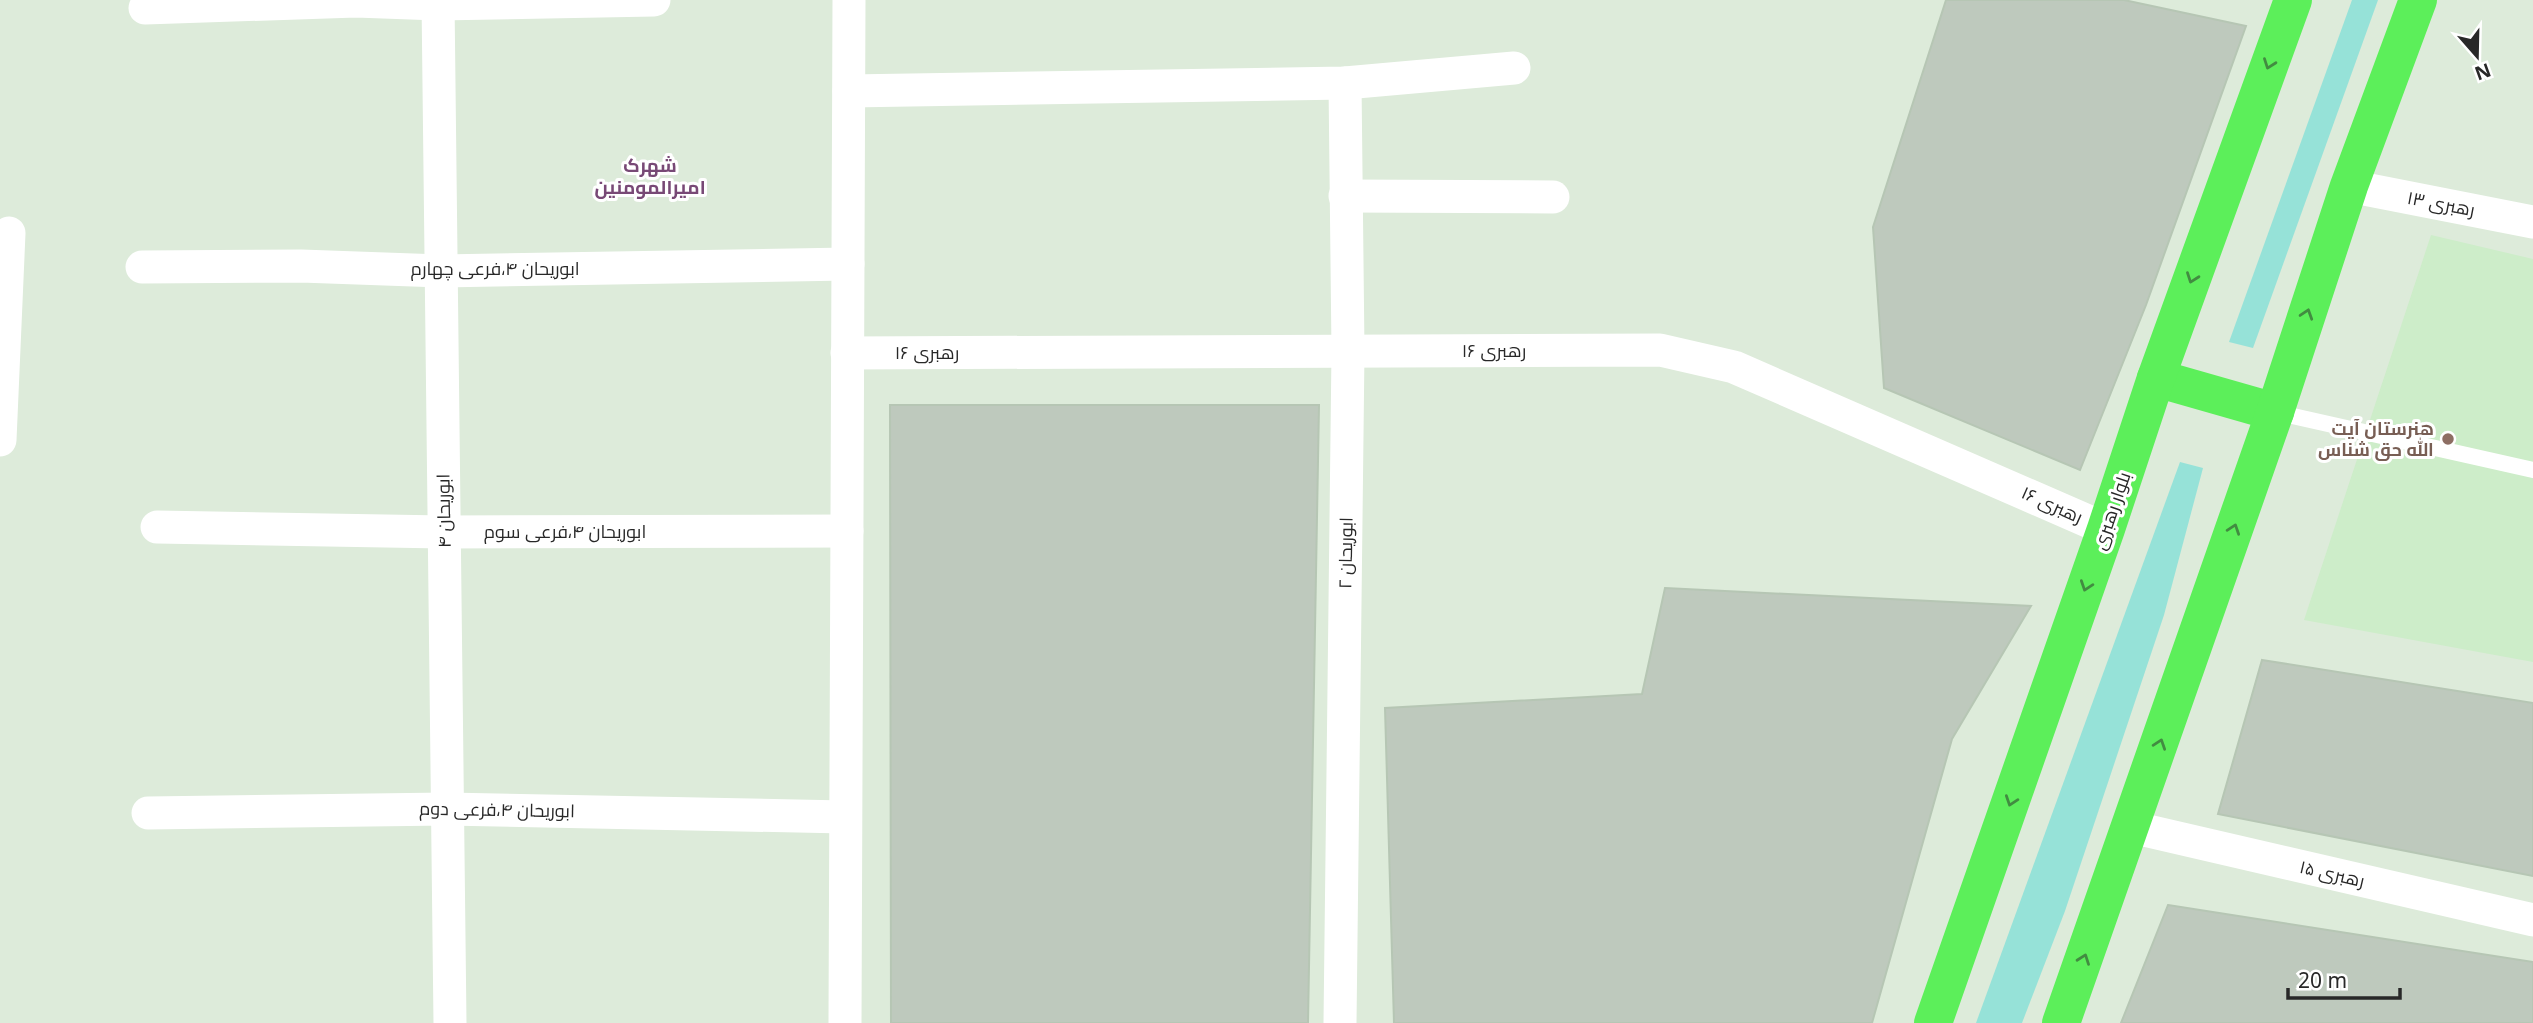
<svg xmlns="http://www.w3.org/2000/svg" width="2533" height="1023" font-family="'Noto Sans',Cairo,sans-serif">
<rect width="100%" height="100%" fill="#ddebda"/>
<path fill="#cdedc9" d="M2431 235 2533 259V662L2304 620Z"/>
<g fill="#96e2d8">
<path d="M2352 0H2378L2253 348 2229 342Z"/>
<path d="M2180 462 2203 468 2164 615 2065 911 2022 1023H1976Z"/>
</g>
<g fill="#bec9bd" stroke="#b6c6b4" stroke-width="2">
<path d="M1946 0H2124L2246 26 2146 305 2080 470 1884 388 1873 227Z"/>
<path d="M890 405H1319L1308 1023H891Z"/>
<path d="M1665 588 2031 606 1952 739 1872 1023H1394L1385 708 1642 694Z"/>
<path d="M2262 660 2533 703V876L2218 814Z"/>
<path d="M2168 905 2533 962V1023H2121Z"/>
</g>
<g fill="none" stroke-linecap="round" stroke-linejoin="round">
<path stroke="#fff" stroke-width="16" d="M2275 412 2533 470"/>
<g stroke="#fff" stroke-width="33">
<path d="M438 0 450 1023"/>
<path d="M145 8 356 1 438 4 654 0"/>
<path d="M849 91 1345 83 1514 68"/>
<path d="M2349 186 2533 222"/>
<path d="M1345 196 1553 197"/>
<path d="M142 267 301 266 441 271 848 264"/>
<path d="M847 353 1660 350 1734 367 2106 529"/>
<path d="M0 440 9 233"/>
<path d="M157 527 444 532 847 531"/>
<path d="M148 813 447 809 845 817"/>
<path d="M2131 827 2533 920"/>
<path d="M845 1023 849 0"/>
<path d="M1340 1023 1348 351 1345 83"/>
</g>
<g stroke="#5cef5a" stroke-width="38">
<path d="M2156 378 2275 412"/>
<path d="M1933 1023 2106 529 2156 378 2293 0"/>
<path d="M2061 1023 2275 412 2349 186 2418 0"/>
</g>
</g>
<defs><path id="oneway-chevron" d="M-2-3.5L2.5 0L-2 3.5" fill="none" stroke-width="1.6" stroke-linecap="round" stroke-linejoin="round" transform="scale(1.75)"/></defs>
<g stroke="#428c41">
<use href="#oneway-chevron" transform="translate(2269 64) rotate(110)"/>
<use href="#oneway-chevron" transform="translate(2192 278) rotate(110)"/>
<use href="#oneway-chevron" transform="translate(2307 314) rotate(-72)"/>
<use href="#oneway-chevron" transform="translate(2234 529) rotate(-71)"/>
<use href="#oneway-chevron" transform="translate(2086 586) rotate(109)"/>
<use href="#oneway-chevron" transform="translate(2160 744) rotate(-71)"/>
<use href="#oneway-chevron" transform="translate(2011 801) rotate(109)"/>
<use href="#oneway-chevron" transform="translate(2084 959) rotate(-70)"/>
</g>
<circle fill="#8d6e63" stroke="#fff" stroke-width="2.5" cx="2448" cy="439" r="7"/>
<g text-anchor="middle" stroke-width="6" stroke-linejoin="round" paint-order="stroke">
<g font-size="18" fill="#282828" stroke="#fff">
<text transform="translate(2441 204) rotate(11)" y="6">رهبری ۱۳</text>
<text x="495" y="275">ابوریحان ۴،فرعی چهارم</text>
<text x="1494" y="357">رهبری ۱۶</text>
<text x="927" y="359">رهبری ۱۶</text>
<text transform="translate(2052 505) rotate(24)" y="6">رهبری ۱۶</text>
<text transform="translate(444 511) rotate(-91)" y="6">ابوریحان ۴</text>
<text transform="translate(2112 511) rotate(-71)" y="6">بلوار رهبری</text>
<text x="565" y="538">ابوریحان ۴،فرعی سوم</text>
<text transform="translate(1346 553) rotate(-89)" y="6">ابوریحان ۲</text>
<text transform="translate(497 810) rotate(1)" y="6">ابوریحان ۴،فرعی دوم</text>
<text transform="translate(2332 874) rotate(13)" y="6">رهبری ۱۵</text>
</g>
<g font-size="18" font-weight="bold" fill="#785e54" stroke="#fff" text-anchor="end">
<text x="2434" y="435">هنرستان آیت<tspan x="2434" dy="21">الله حق شناس</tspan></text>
</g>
<g font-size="19" font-weight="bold" fill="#784976" stroke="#fff">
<text x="650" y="172">شهرک<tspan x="650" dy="22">امیرالمومنین</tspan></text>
</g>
</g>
<g transform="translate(2477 56) rotate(160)" stroke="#ffffff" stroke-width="5" paint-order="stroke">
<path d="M0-5L12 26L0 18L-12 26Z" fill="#282828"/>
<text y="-10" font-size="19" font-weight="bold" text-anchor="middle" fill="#282828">N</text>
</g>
<path d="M2288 988v10h112v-10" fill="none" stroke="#282828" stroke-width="3.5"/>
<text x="2298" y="988" font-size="21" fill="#282828" stroke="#ffffff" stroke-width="5" paint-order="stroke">20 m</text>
</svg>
